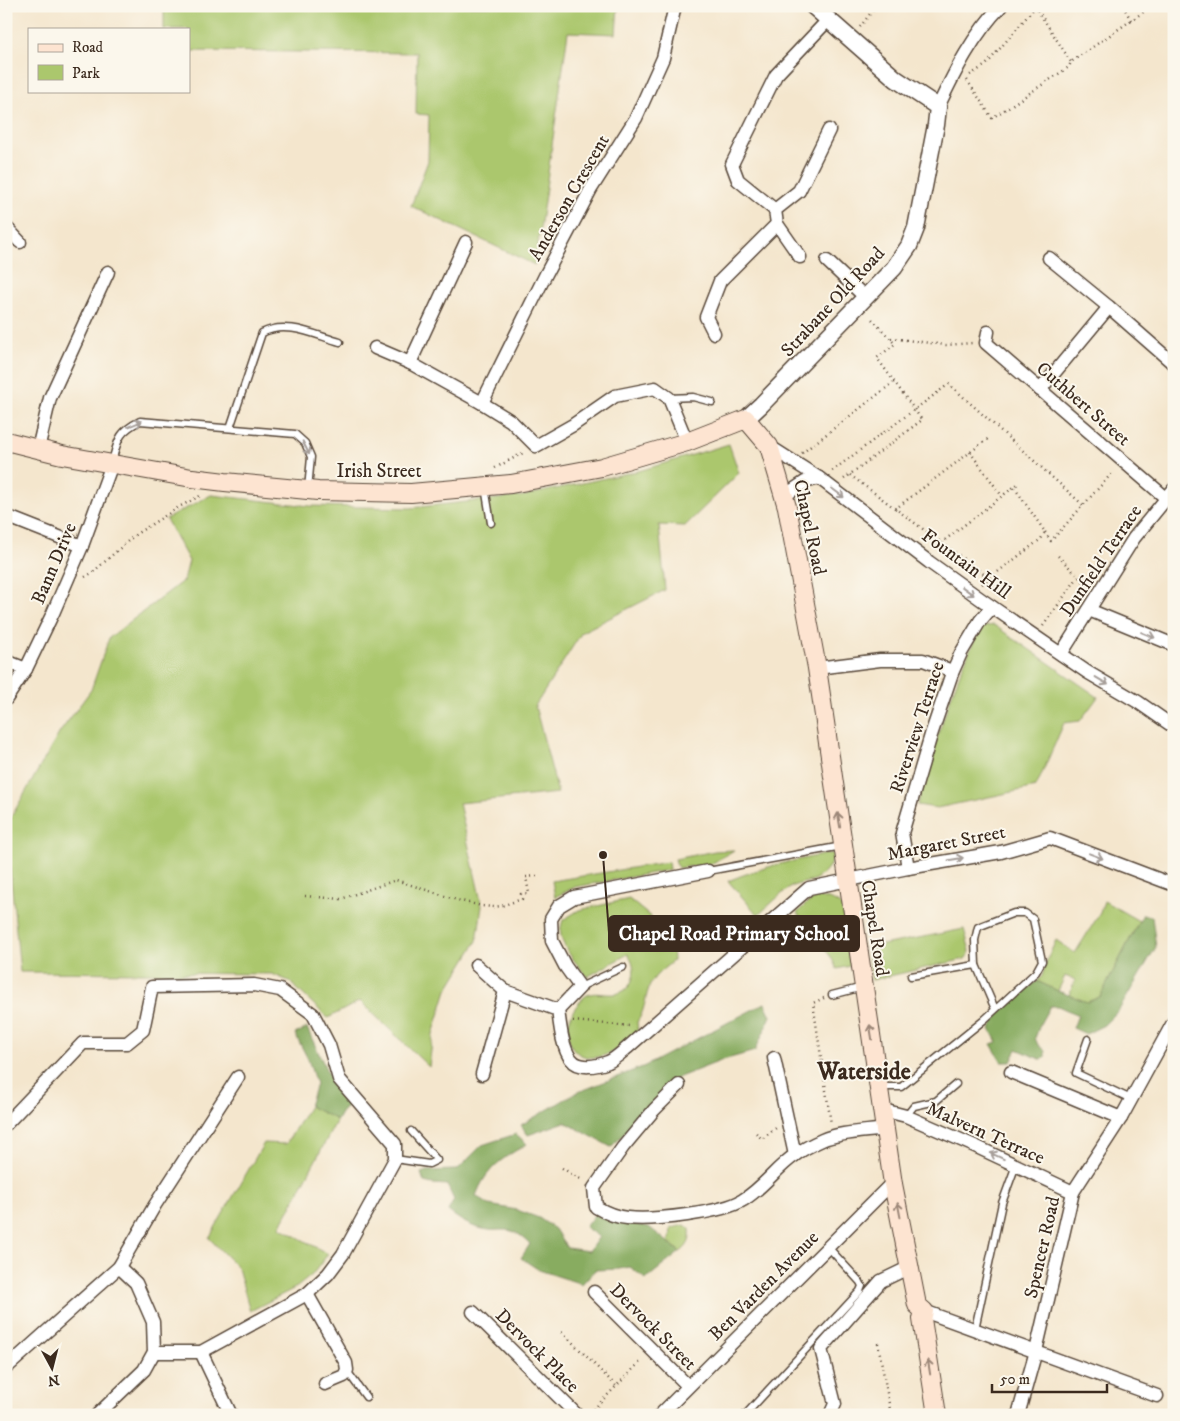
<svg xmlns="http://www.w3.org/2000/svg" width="1180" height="1421" font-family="'IM FELL DW Pica',serif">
<rect width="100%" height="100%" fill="#fbf7ec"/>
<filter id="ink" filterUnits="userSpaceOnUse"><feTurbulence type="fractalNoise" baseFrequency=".02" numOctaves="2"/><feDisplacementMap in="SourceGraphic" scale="10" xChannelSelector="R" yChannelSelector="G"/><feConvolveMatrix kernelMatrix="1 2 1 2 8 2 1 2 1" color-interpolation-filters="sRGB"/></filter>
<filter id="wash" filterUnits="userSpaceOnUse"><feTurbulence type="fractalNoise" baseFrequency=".0096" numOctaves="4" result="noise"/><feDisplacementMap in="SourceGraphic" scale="20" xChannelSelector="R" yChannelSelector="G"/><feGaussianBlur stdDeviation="1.12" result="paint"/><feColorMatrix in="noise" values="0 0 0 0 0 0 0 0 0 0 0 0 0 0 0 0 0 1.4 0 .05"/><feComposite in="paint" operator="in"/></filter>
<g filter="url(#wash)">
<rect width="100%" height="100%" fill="#f4e6cd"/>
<g fill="#abc76d" stroke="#737846">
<path d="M164 6H618L616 34 568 32 535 265 411 206 428 161 429 115 416 114 417 53 189 51V29H164Z"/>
<path d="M729 444 739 473 685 526 659 525 665 590 582 632 535 706 558 793 459 803 482 906 477 941 447 990 433 1034 429 1067 360 1001 328 1018 289 981 272 974 20 972 6 826 60 732 91 690 109 638 184 580 189 561 166 519 211 495 310 506 410 508 523 496 642 470Z"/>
<path d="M994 625 1098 697 1080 721 1064 723 1036 787 937 808 917 805C935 744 952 683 981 627Z"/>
<path d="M734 850 711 864 678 868 675 859 715 851Z"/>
<path d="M833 853C834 864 823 875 814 880 807 883 798 883 791 887 779 895 769 906 758 915L728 881C763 866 796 860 833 853Z"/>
<path d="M668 862 669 870 575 887 555 897 552 881Z"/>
<path d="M816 898C827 898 834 899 842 907L850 966 837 969 831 957 797 913 806 904Z"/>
<path d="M629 899 670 933 672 942 673 961C667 966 660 971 655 977 644 990 647 1009 637 1022L638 1031C629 1039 620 1050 608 1054 576 1067 560 1041 572 1013 574 1008 580 1002 583 998 595 986 615 1003 629 986 636 976 635 963 628 954L587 977C579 966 563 949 561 936 560 930 561 926 563 920L579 910Z"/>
<path d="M1104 901 1139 921 1100 997 1087 1002 1069 995 1075 980 1065 976 1058 991 1037 981 1042 976 1047 960 1056 940 1075 953 1100 913Z"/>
<path d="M964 929 970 951 969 954 965 959 872 980 867 948Z"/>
<path d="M309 1106 337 1120 280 1227 328 1254 312 1275 297 1287 250 1311 238 1268 209 1238 264 1143 286 1144Z"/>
<path d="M685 1225 690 1229C691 1239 689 1246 680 1252L668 1241 670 1239 671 1228Z"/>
</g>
<g fill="#88ac60" stroke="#626b3f">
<path d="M1143 914 1152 917 1156 947 1119 1010 1104 1025 1086 1034 1073 1028 1078 1015 1058 1006H1050L1041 1022 1035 1038 1038 1045 1045 1051V1058L1040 1059 1017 1049 1011 1062H1002L991 1044 997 1042 990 1029C999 1008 1020 995 1037 981L1058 991 1087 1002 1100 997Z"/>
<path d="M765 1003 771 1016 755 1051 723 1060 677 1078 611 1147 565 1122 528 1135 521 1125 576 1093 645 1066Z"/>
<path d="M307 1028 333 1084 350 1103 341 1113 337 1120 309 1106 316 1084 308 1059 295 1034Z"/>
<path d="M516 1134 527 1144C503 1158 486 1168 476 1196L489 1205 517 1210 539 1218 555 1229 567 1248 589 1251 599 1237 585 1227 595 1214 623 1222 649 1227 680 1252 646 1279 630 1267 619 1269 595 1270 582 1284 539 1270 521 1258 530 1244C508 1221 502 1235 479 1228 467 1225 457 1218 448 1211L454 1200 447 1185 432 1184 424 1182 421 1173 427 1171 457 1170 482 1145Z"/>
</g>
</g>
<g filter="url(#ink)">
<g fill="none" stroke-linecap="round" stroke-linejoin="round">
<defs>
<g id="service">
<path d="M669 398 693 397 712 402"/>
<path d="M230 428 262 333C286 320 315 335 340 342"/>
<path d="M112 462C118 440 118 432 140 421L295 434 305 443 311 457 308 489"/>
<path d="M485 487 491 523"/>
<path d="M708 871 842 846"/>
<path d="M911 976 976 965"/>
<path d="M580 987 623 967"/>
<path d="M832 995 863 987"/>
<path d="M1088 1039 1076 1073 1131 1099"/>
<path d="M881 1087H901L984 1020 1036 972 1042 961 1033 919 1025 913H1014L978 927 975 940 976 965 995 1009"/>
<path d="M906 1116 914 1106 936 1101 956 1084"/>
<path d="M395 1159 429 1164 437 1160 411 1131"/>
<path d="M975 1329 1002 1203 1016 1165"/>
<path d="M347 1371 366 1397"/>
<path d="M745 1415 860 1291 862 1286 860 1282 828 1247"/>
</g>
<g id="minor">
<path d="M938 107C955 71 973 35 1001 6"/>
<path d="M775 210 738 180 732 164 776 75 829 19"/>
<path d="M777 224 800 257"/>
<path d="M6 227 20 242"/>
<path d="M1049 258 1109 307 1174 364"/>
<path d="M827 261 865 297"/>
<path d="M988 332 986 343 1166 498"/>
<path d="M714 333 706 317 720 281 777 224 775 210 799 191 829 130"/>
<path d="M375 348 410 363 482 403 511 421 536 446 573 425 615 396 655 388 669 398 687 442"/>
<path d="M410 363 466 242"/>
<path d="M1040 390 1109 307"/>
<path d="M482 403 546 274 591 189 636 118 663 58 675 6"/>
<path d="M769 446 819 478 929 562 982 600 1087 672 1138 702 1174 727"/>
<path d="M38 449 50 398 108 272"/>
<path d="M784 496 805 482 819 478"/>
<path d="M6 516 82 546"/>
<path d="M1089 610 1174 645"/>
<path d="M1061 654 1134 538 1174 489"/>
<path d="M6 661 26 669"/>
<path d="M817 668 880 660H923L947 669 952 673"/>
<path d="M6 699 26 669 53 613 82 546 112 464"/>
<path d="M908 868 902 833 931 735 952 673 961 653 980 621 992 607"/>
<path d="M708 871 574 897 559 906 551 919 552 941 565 966 580 987 558 1010C560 1024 562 1048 571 1059 579 1070 597 1066 608 1062 615 1059 621 1053 627 1048L809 888 908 868 1001 852 1050 838 1174 885"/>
<path d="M476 965 505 991 558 1010"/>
<path d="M774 1058 795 1155"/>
<path d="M1011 1072 1121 1118"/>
<path d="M482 1074 505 991"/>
<path d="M679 1085 654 1110 623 1147 594 1188 596 1207C606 1213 615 1217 627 1218 652 1221 723 1213 743 1200 763 1188 776 1168 795 1155 803 1149 813 1144 822 1140 841 1132 865 1132 885 1129"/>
<path d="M883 1110 906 1116 977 1147 1073 1192"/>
<path d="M6 1124 83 1043H127L143 1030 152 987 254 985 280 990 313 1014 329 1045 339 1079 395 1144V1159L343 1254 328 1274 307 1294 201 1352H154"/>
<path d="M594 1292 688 1386"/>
<path d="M307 1294 346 1363 347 1370 344 1376 325 1384"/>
<path d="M924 1311 1157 1396"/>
<path d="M473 1312 577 1415"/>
<path d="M201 1352 231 1415"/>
<path d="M6 1368 119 1267 155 1205 238 1077"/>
<path d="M97 1415 144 1370 154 1352 153 1322 136 1283 119 1267"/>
<path d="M660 1415 888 1187 893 1184"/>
<path d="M830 1415 835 1404 821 1349 881 1281 910 1267"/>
<path d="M1018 1415 1036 1351 1073 1192 1121 1118 1174 1021"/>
</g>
<path id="tertiary" d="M746 419 761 405 894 268 909 246 916 228 936 125 938 107 896 79 813 6"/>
<path id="secondary" d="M6 441 62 455 192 478 225 482 318 491 411 493 511 484 602 467 687 442 746 419 769 446 787 507 817 668 893 1184 917 1305 924 1311 922 1319 937 1415"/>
</defs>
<use href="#service" stroke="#574638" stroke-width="9"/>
<use href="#minor" stroke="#574638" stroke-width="15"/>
<use href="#tertiary" stroke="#574638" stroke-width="19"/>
<use href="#secondary" stroke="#574638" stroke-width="20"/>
<g stroke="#574638" stroke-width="2.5" stroke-dasharray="1 4" stroke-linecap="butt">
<path d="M1035 6 1071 62"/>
<path d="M1123 6 1131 20"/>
<path d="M860 27 876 6"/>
<path d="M970 75 986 65 1036 6"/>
<path d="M967 80 992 118 1069 67 1071 62 1152 6"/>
<path d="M891 338 946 345 973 343"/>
<path d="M970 452 1002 496"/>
<path d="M802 453 894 382"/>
<path d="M495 468 523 453"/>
<path d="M832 471 949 384 1083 505"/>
<path d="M850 475 989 578"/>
<path d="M844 479 922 420 877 358 895 344 870 317"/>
<path d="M895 509 989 438"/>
<path d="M1045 532 1051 541 1114 471"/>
<path d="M941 543 1019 483"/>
<path d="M1058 556 1088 586"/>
<path d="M85 577 92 573 136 534 179 507 200 496"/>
<path d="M982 584 1041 539 1045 532 1014 487"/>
<path d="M1043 626 1078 577"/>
<path d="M305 896 341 899 396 880 457 900 482 906 494 907 501 906 522 899 521 894 529 893 526 877 537 876"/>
<path d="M824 998 813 1003 831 1124"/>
<path d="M573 1021 630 1026"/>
<path d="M756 1133 762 1139 776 1128"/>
<path d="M562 1168 582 1180"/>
<path d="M562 1332 616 1386"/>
<path d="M878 1343 891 1415"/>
<path d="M590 1413 642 1360"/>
</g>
<use href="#service" stroke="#fff" stroke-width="6"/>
<use href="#minor" stroke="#fff" stroke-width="12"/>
<use href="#tertiary" stroke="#fff" stroke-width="16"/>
<use href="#secondary" stroke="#fde4d1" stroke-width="18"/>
</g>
<defs><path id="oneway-shaft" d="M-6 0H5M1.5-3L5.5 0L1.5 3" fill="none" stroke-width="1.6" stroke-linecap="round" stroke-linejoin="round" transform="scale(1.25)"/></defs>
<g stroke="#a79f9a">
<use href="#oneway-shaft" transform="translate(135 424) rotate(-22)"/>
<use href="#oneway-shaft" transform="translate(306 448) rotate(63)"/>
<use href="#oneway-shaft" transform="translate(838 493) rotate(37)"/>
<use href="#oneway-shaft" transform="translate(968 591) rotate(36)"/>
<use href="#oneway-shaft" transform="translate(1148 635) rotate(22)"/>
<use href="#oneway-shaft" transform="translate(1102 681) rotate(31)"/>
<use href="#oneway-shaft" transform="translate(1096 856) rotate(21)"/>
<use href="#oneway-shaft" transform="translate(956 859) rotate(-10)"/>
<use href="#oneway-shaft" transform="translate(997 1156) rotate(-155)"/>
</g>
<g stroke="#9c8778">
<use href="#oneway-shaft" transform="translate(839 820) rotate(-99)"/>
<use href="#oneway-shaft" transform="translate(871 1032) rotate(-99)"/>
<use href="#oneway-shaft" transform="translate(899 1210) rotate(-101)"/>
<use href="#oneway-shaft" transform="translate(929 1367) rotate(-99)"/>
</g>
</g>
<g text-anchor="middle" stroke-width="4" stroke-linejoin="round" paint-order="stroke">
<g font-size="19" fill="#3b2a1e" stroke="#fbf7ec">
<text transform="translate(568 197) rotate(-60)" y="7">Anderson Crescent</text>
<text transform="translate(832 301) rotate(-47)" y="7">Strabane Old Road</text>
<text transform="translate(1084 403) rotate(41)" y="7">Cuthbert Street</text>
<text x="379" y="477">Irish Street</text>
<text transform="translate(811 527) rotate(78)" y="7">Chapel Road</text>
<text transform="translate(1100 560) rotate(-56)" y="7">Dunfield Terrace</text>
<text transform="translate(53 563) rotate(-67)" y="7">Bann Drive</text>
<text transform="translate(967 563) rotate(36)" y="7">Fountain Hill</text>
<text transform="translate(916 727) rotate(-72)" y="7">Riverview Terrace</text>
<text transform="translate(946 842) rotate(-11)" y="7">Margaret Street</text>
<text transform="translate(876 928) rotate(81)" y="7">Chapel Road</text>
<text transform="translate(986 1132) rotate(24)" y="7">Malvern Terrace</text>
<text transform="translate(1041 1247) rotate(-77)" y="7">Spencer Road</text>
<text transform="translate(763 1285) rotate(-45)" y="7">Ben Varden Avenue</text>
<text transform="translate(654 1326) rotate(45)" y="7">Dervock Street</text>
<text transform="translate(538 1350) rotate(45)" y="7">Dervock Place</text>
</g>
<g font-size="24" font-weight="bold" fill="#3b2a1e" stroke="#fbf7ec">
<text x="864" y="1079">Waterside</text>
</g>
</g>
<path fill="none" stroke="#3b2a1e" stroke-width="2" d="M603 855L609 933"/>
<circle fill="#3b2a1e" stroke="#fbf7ec" stroke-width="2" cx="603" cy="855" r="5"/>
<rect fill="#3b2a1e" stroke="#3b2a1e" stroke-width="2" x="609" y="916" width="250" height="35" rx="5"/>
<g font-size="20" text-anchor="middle" font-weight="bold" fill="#fff">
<text x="734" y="940">Chapel Road Primary School</text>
</g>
<rect width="1180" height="1421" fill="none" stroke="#fbf7ec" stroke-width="25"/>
<rect x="28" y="28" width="162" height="65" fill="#fbf7ec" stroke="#aea59a"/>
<rect x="38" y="44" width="25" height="8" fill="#fde4d1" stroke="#aea59a"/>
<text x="72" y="52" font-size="15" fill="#3b2a1e">Road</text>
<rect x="38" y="65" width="25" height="15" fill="#abc76d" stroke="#aea59a"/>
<text x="72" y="78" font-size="15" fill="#3b2a1e">Park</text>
<g transform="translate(52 1368) rotate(173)" stroke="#fbf7ec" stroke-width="4" paint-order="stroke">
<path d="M0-4L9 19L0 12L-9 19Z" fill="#3b2a1e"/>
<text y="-8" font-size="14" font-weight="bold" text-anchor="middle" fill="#3b2a1e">N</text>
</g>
<path d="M992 1384v8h115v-8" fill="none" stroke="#3b2a1e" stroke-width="2.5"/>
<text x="1000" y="1384" font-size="15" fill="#3b2a1e" stroke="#fbf7ec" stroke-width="4" paint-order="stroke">50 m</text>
</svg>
